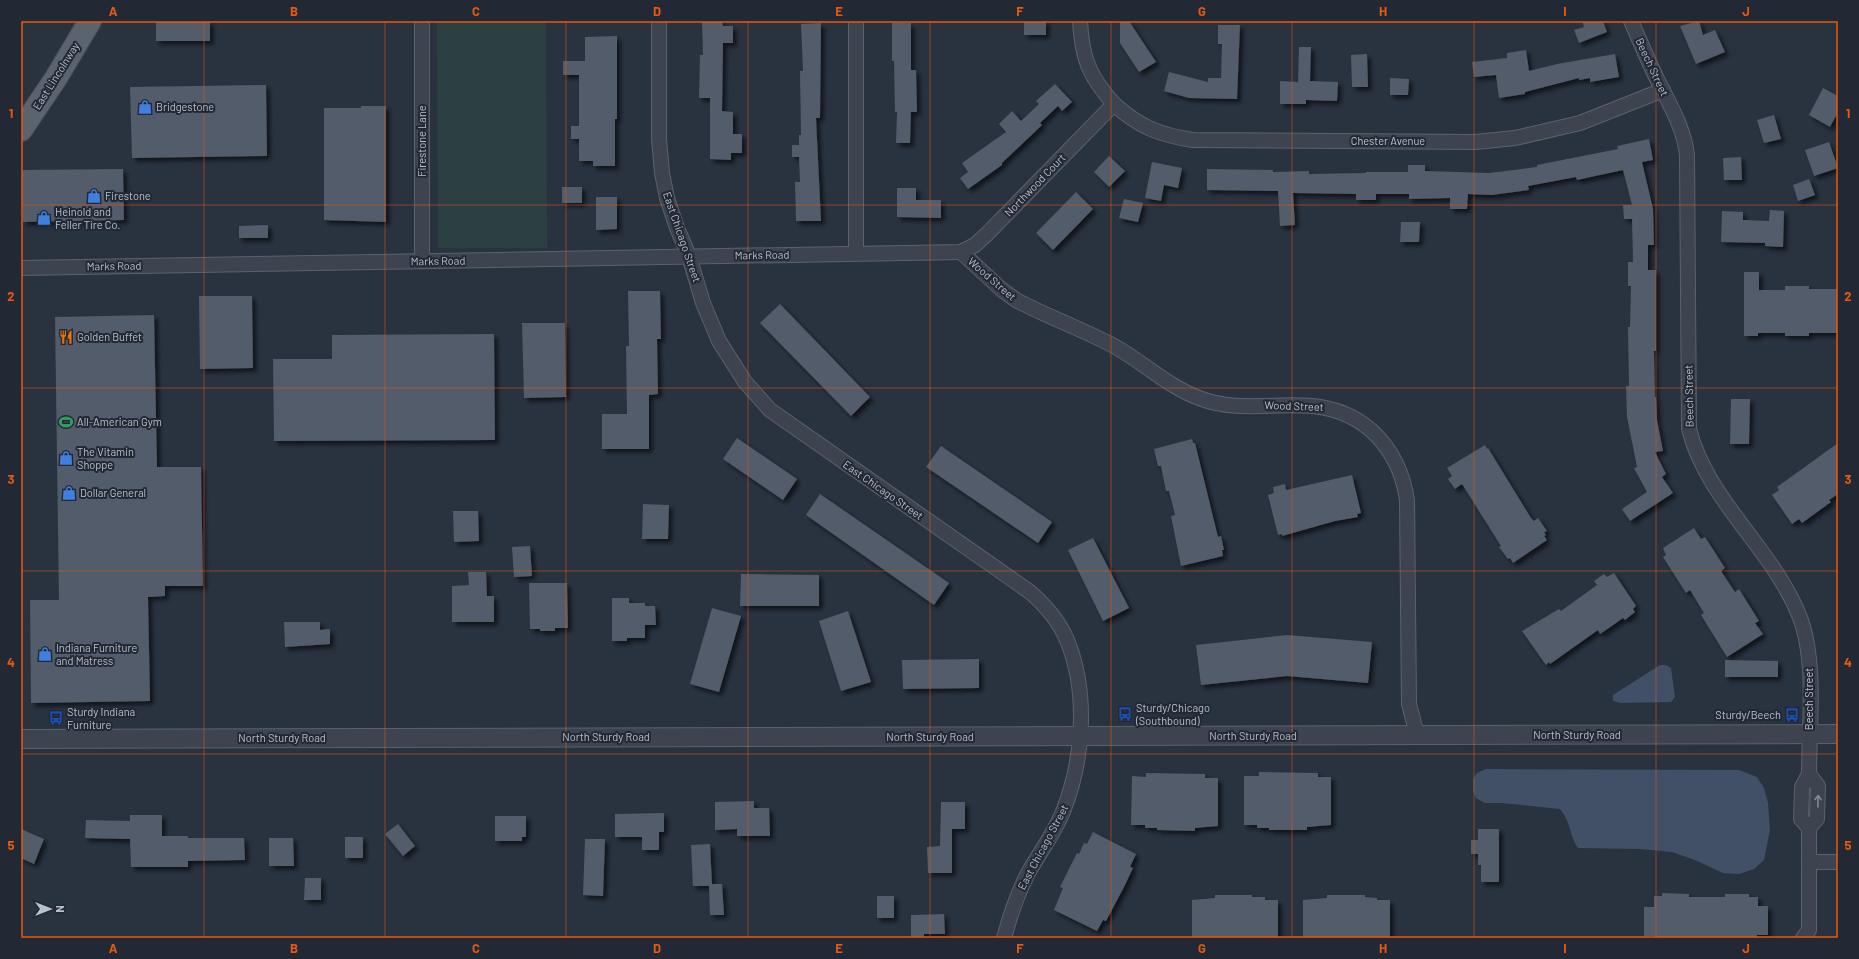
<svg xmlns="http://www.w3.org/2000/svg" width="1859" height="959" font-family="Barlow,sans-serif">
<defs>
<filter id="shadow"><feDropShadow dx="3.5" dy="3.5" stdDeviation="2" flood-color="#0009"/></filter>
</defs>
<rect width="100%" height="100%" fill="#29323f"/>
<path fill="#2c4042" d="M437 21H546L547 248H438Z"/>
<g fill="#415067">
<path d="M1660 665H1666L1671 668 1675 697 1671 702 1621 703 1613 701V695Z"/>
<path d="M1486 769 1739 770 1757 777 1764 788 1768 803 1770 830 1764 860 1754 869 1739 874 1723 873 1695 860 1672 852 1640 849 1578 848C1569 835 1572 824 1560 809L1502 803H1485L1476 798 1473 791V779L1477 773Z"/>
</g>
<g fill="#535b6a" filter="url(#shadow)">
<rect x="156" y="21" width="54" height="20"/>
<path d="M702 21H722L723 26H733V43H723L722 111 733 112V134H742V153H731V160L710 159V98H699L700 55H703Z"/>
<rect x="1024" y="21" width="22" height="14"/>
<path d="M1120 21H1129L1156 62 1139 72 1120 43Z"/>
<path d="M1582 21H1603L1607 32 1579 43 1574 30 1584 27Z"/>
<path d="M1699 21 1703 35 1715 30 1725 52 1696 64 1680 26Z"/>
<path d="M821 23 820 118H816L821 221H796L795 182H800L799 157H792V145H799V135H801L800 71H803L801 24Z"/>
<path d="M892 23H911V70H916L917 112H911L910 143H896L897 112H895L894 61H892Z"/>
<path d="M1218 25H1240L1237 99 1189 98 1164 91 1169 72 1208 82V78H1221L1222 44H1218Z"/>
<path d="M617 36V119H615V166H593V161H579V139H571V126H579V75H563V61H585V37Z"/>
<path d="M1299 47H1311L1310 81 1338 82 1337 101 1306 100V104H1280V81L1298 82Z"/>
<path d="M1526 50 1529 71 1557 64 1615 54 1619 77 1590 82V78L1579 80V78L1525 92V94L1499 98 1496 75 1474 77 1472 62 1507 58V53Z"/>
<path d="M1367 54 1368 87H1352L1351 55Z"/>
<path d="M1390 78 1409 79 1408 95H1390Z"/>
<path d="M1055 84 1072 102 1062 111 1058 106 1040 123 1042 125 1002 163V165L968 189 960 178 968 172 962 163 1006 132 999 124 1012 111 1021 121 1039 104 1036 101Z"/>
<path d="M266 85 267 156 132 158 130 87Z"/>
<path d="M1823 88 1838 96V112L1830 127 1809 115Z"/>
<path d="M361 106H386V222L324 220V108H361Z"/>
<path d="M1774 115 1781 139 1764 143 1757 120Z"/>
<path d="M1649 139 1653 160 1642 162 1653 209 1654 245H1648V270H1656V351H1654L1655 397H1656L1657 420 1663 451 1655 452 1666 474 1662 477 1673 493 1630 521 1622 509 1647 492 1634 468 1637 467 1627 417 1626 386H1629L1628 327H1630L1631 286H1628V262H1633L1632 219H1624L1623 205H1632L1623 170 1577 180 1576 177 1528 186 1529 190 1492 195 1468 194 1467 209H1450V198L1409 199V194H1376V200H1356V194L1293 193 1295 225 1280 226 1278 191 1207 190V169L1273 170V172L1309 171V174L1366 173V172H1408V165H1425V171L1489 173 1537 167V165L1618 149 1617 146Z"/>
<path d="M1829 142 1838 168 1814 176 1805 150Z"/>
<path d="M1109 156 1125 171 1109 187 1094 172Z"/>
<path d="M1741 157 1742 180H1724L1723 158Z"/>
<path d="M1152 162 1182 168 1178 188 1164 185 1161 201 1145 198Z"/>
<path d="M123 169 124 220 23 222 22 170Z"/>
<path d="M1809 179 1815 195 1798 201 1793 185Z"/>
<rect x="562" y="187" width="20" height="16"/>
<path d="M897 188H916V200H941V218L897 217Z"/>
<path d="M1076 192 1093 209 1053 250 1036 233Z"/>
<path d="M596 197H617V229L596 230Z"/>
<path d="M1124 199 1143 203 1138 222 1119 218Z"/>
<path d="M1770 210 1784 211 1783 247 1765 246V243L1721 242 1722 211 1743 212V220L1769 221Z"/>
<path d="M1401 222H1420L1419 242H1400Z"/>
<path d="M268 225V238H239V226Z"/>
<path d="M1744 272H1759V290H1785V286H1809V289H1838V333H1809V336H1785V333H1758V336H1744Z"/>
<path d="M628 291H660L661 339H657L658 394 649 395V449H602V414H627L626 346H629Z"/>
<path d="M199 296H252L253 368 200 369Z"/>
<path d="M780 304 870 397 851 416 760 323Z"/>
<path d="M154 315 157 467H201L203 586H165V596L148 597 150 701 31 703 30 600H59L55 317Z"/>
<path d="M522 323H565L566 397 524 398Z"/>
<path d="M494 334 495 440 274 441 273 359H332V335Z"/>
<path d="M1731 399H1750L1749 444H1730Z"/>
<path d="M737 438 797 479 783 500 723 459Z"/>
<path d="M1192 439 1193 443H1195L1218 537 1221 536 1224 550H1222L1223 556 1181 566 1171 516 1175 515 1169 491H1166L1161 466H1158L1154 449Z"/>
<path d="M1838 443V494L1829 500 1831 502 1802 523 1799 519 1792 524 1772 495 1779 490 1777 487Z"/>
<path d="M1485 445 1487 449 1488 448 1531 518 1534 521 1538 518 1547 531 1544 532 1546 535 1544 536 1547 540 1513 563 1510 558 1508 559 1499 547 1501 546 1462 484 1455 489 1448 479 1452 476 1447 468Z"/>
<path d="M941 446 1052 522 1038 543 926 467Z"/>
<path d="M1352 475 1361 513 1357 514 1358 517 1335 521 1282 536V534L1278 535 1268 495 1274 493 1273 487 1285 484 1286 490Z"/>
<path d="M820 494 949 583 934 605 806 515Z"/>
<path d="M643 504 669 505 668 539H642Z"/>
<path d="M453 511H478L479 541 454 542Z"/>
<path d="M1694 528 1701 539 1705 537 1725 568 1721 571 1735 592 1739 589 1759 621 1755 623 1763 634 1727 657 1701 615 1704 613 1690 590 1686 593 1663 557 1666 555 1663 548Z"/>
<path d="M1093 538 1129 608 1103 621 1068 550Z"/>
<path d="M530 546 532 576 514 577 512 547Z"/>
<path d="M468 572H486L487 596H494V622H452V586L469 585Z"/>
<path d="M1614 573 1636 606 1633 609 1635 612 1625 620 1623 618 1616 623 1600 634 1598 630 1550 664 1549 662 1546 665 1522 631 1559 609 1561 611 1597 585 1594 581 1604 574 1607 577Z"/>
<path d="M741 574 819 575V606H740Z"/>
<path d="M529 583H567L568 628H555V631H540V629H530Z"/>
<path d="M612 598H629V603H645V606H655L656 625H645V638H627V641H612Z"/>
<path d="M712 608 741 616 719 692 690 684Z"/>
<path d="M848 611 871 682 841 691 819 621Z"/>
<path d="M284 622H320V630L330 629V644L285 647Z"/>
<path d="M1287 635 1372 642 1368 683 1287 676 1201 685 1196 645Z"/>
<path d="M979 659V688L903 689 902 660Z"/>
<path d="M1725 660 1778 661V677H1725Z"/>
<path d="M1259 772 1318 773V777H1331V825L1307 827V830H1269V828H1257V825H1244V776H1259Z"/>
<path d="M1146 773 1205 774V778H1218V826L1195 828V831L1157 830V828H1145V825H1131L1132 776 1146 777Z"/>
<path d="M754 801V808H769L770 836H737V829L715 830V802Z"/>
<path d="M941 802H965V829H952V873H928L927 847 940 846Z"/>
<path d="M664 813V832H659V850H642V837H615V814Z"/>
<path d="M130 815H162V836H188V838H244L245 860 188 861V867H131L130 839 85 838 86 820 130 821Z"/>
<path d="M495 816H526V837H522V841H495Z"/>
<path d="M398 824 415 846 403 856 385 834Z"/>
<path d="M21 829 44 839 34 864 21 858Z"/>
<path d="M1478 829H1499V882H1481V865H1478V854H1471V840H1478Z"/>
<path d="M1093 832 1136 854 1130 867 1133 868 1124 887 1106 921 1103 920 1097 931 1054 910 1063 888 1060 887 1077 853 1079 854 1084 843 1087 844Z"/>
<rect x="345" y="837" width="18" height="21"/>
<path d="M269 838H293L294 866H269Z"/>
<path d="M585 839H605L603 896 583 895Z"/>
<path d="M710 844 712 884H722L724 915H710L709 886H693L691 845Z"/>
<path d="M305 878H321V900H304Z"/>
<path d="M1662 893 1689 894V897H1725V894H1749V897H1758V906H1768V935H1757V938H1655V936H1644V907H1654V896H1662Z"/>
<path d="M1215 895H1252V897H1265V900H1278V938H1192V900L1215 898Z"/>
<path d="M1327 895H1365V897L1377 898V900H1390V938H1303V900L1327 898Z"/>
<rect x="877" y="896" width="17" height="22"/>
<path d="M944 914 945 934H924V938H911V915Z"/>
</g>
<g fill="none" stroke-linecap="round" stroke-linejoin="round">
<defs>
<g id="minor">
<path d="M422 21V261"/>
<path d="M659 21V139L662 173 667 198 677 228 689 256 703 303 719 341 745 382 770 410 1030 592C1045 605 1059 621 1067 640 1088 691 1084 757 1064 809 1055 833 1039 853 1027 875 1017 895 1010 916 1004 938"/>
<path d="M1631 21C1640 41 1648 61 1658 81 1670 105 1684 128 1687 155L1689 429C1707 500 1772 548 1799 615 1817 659 1809 727 1809 774L1802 787 1801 819 1809 828V930L1803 938"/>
<path d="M1114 104C1139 127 1160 135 1193 140L1475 142 1515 138 1580 123 1663 90"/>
<path d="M961 252 1001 289 1016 300C1048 317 1082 329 1114 346 1143 362 1167 386 1199 398 1257 421 1319 383 1373 432 1393 451 1403 473 1407 500L1409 704 1417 735"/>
<path d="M856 253V21"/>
<path d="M21 268 961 252 975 245 987 234 1114 104C1089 76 1082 59 1080 21"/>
<path d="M1809 828 1817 819 1818 786 1809 774"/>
<path d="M1809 862H1838"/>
</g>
<path id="tertiary" d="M21 739 1838 734"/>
<path id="primary" d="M21 130 56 78 90 21"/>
</defs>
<use href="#minor" stroke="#5b626d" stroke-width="16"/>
<use href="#tertiary" stroke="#5b626d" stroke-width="20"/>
<use href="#primary" stroke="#474d59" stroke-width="24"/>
<use href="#minor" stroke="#3d4450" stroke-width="14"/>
<use href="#tertiary" stroke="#3d4450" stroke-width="18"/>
<use href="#primary" stroke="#5b636f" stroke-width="22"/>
</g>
<defs><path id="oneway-shaft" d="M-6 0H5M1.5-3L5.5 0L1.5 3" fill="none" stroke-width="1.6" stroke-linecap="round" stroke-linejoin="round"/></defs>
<use stroke="#828893" href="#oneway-shaft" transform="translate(1818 801) rotate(-89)"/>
<path fill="none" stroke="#e8590c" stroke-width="1" stroke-opacity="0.55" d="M204 21V938M385 21V938M566 21V938M748 21V938M930 21V938M1111 21V938M1292 21V938M1474 21V938M1656 21V938M21 205H1838M21 388H1838M21 571H1838M21 754H1838"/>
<defs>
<symbol id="shop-bare" viewBox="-9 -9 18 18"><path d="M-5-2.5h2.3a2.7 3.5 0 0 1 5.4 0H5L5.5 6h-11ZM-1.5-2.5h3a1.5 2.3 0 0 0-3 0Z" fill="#3f7fe0" stroke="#222935" stroke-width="2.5" paint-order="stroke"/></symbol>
<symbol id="restaurant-bare" viewBox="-9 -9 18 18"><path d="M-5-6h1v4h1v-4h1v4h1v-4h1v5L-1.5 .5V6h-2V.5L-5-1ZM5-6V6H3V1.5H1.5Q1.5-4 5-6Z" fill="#e8710a" stroke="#222935" stroke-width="2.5" paint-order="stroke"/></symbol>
<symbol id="stadium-bare" viewBox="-9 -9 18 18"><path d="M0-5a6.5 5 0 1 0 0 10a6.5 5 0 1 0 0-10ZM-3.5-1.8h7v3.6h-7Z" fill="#2e9e5b" stroke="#222935" stroke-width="2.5" paint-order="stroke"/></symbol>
<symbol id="bus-bare" viewBox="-9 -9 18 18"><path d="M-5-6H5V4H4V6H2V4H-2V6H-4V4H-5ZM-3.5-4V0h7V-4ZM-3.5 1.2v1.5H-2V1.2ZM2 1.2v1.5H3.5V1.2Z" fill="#1a4fb4" stroke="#222935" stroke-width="2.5" paint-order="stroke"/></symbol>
</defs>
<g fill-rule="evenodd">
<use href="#shop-bare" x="135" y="97" width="20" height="20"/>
<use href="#shop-bare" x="84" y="186" width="20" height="20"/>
<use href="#shop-bare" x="34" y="208" width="20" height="20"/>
<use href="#restaurant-bare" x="56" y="327" width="20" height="20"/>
<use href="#stadium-bare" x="56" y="412" width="20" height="20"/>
<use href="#shop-bare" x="56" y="448" width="20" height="20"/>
<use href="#shop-bare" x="59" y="483" width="20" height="20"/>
<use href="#shop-bare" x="35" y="644" width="20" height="20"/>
<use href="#bus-bare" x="1115" y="704" width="20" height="20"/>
<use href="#bus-bare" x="1782" y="705" width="20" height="20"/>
<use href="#bus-bare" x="46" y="708" width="20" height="20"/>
</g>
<g text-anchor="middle" stroke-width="4" stroke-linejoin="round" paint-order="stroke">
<g font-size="11" fill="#bac0ca" stroke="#222935">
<text transform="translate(1652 67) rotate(65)" y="4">Beech Street</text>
<text transform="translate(56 76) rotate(-58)" y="4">East Lincolnway</text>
<text transform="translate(422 141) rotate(-90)" y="4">Firestone Lane</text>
<text x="1388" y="145">Chester Avenue</text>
<text transform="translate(1035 185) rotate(-46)" y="4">Northwood Court</text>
<text transform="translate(682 237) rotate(71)" y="4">East Chicago Street</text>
<text transform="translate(762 255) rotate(-1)" y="4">Marks Road</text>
<text transform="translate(438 261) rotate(-1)" y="4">Marks Road</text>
<text transform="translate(114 266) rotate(-1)" y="4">Marks Road</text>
<text transform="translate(992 279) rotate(41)" y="4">Wood Street</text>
<text transform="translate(1689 396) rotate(-91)" y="4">Beech Street</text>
<text transform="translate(1294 406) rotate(2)" y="4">Wood Street</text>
<text transform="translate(883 490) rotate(35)" y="4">East Chicago Street</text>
<text transform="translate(1809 699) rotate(-90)" y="4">Beech Street</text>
<text x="1577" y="739">North Sturdy Road</text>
<text x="1253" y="740">North Sturdy Road</text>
<text x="606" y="741">North Sturdy Road</text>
<text x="930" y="741">North Sturdy Road</text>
<text x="282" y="742">North Sturdy Road</text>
<text transform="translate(1043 847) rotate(-62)" y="4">East Chicago Street</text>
</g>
<g font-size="11" fill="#bac0ca" stroke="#222935" text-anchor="start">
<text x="156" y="111">Bridgestone</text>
<text x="105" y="200">Firestone</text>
<text x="55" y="216">Heinold and<tspan x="55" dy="13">Feller Tire Co.</tspan></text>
<text x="77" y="341">Golden Buffet</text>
<text x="77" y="426">All-American Gym</text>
<text x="77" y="456">The Vitamin<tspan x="77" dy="13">Shoppe</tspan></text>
<text x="80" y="497">Dollar General</text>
<text x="56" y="652">Indiana Furniture<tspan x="56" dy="13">and Matress</tspan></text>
<text x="1136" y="712">Sturdy/Chicago<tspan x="1136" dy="13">(Southbound)</tspan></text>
<text x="67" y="716">Sturdy Indiana<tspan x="67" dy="13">Furniture</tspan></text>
<text x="1781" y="719" text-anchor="end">Sturdy/Beech</text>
</g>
</g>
<rect width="1859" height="959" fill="none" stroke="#222935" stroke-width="44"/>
<g transform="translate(50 909) rotate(90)" stroke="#222935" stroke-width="3" paint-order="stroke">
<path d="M0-3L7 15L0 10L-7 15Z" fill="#bac0ca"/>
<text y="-6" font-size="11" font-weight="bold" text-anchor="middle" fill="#bac0ca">N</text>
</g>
<rect x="22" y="22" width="1815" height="915" fill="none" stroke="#e8590c" stroke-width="1.5"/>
<g font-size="13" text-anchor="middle" font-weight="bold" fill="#e8590c">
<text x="113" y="16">A</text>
<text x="294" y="16">B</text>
<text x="476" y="16">C</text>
<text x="657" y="16">D</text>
<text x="839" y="16">E</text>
<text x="1020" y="16">F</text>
<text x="1202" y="16">G</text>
<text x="1383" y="16">H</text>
<text x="1565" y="16">I</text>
<text x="1746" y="16">J</text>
<text x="11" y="118">1</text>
<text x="1848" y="118">1</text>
<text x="11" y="301">2</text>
<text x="1848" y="301">2</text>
<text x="11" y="484">3</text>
<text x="1848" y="484">3</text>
<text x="11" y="667">4</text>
<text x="1848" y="667">4</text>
<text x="11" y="850">5</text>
<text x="1848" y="850">5</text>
<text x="113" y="953">A</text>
<text x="294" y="953">B</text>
<text x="476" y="953">C</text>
<text x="657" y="953">D</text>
<text x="839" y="953">E</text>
<text x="1020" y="953">F</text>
<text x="1202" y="953">G</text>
<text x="1383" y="953">H</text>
<text x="1565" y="953">I</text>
<text x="1746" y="953">J</text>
</g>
</svg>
